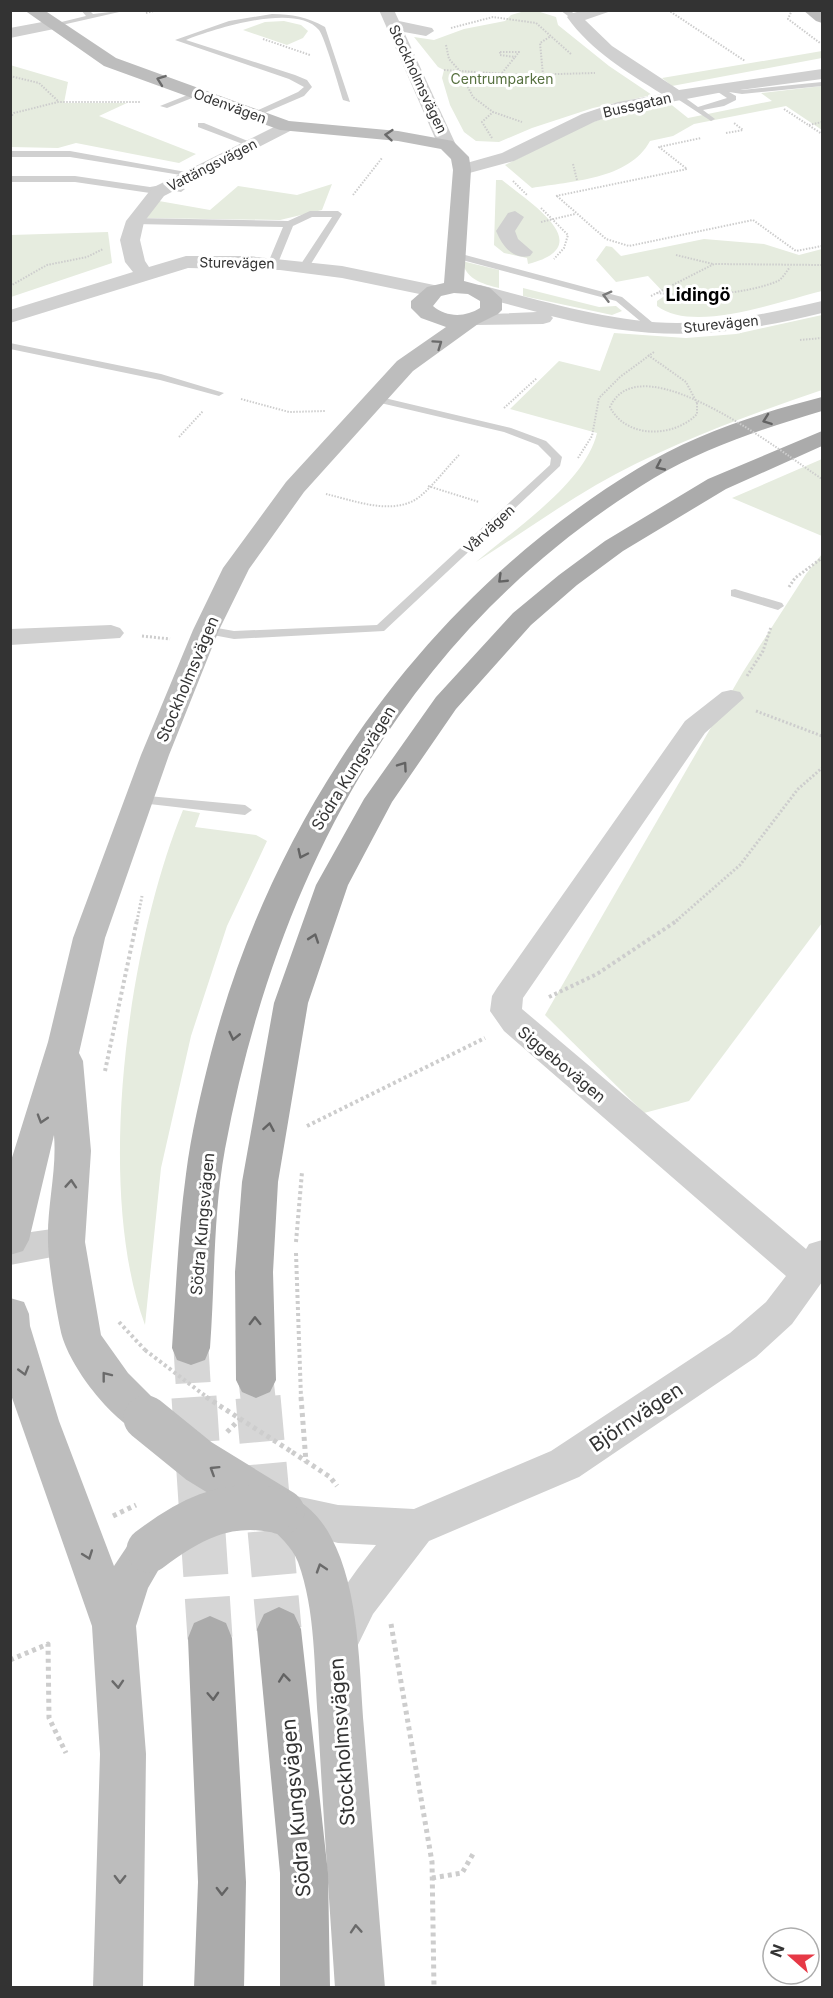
<svg xmlns="http://www.w3.org/2000/svg" width="833" height="1998" font-family="Inter,sans-serif">
<rect width="100%" height="100%" fill="#fff"/>
<g fill="#e6ecdf">
<path d="M528 10 537 11 556 17 558 25 609 66 652 95 593 108 532 128 499 142 476 141 464 132 450 105 442 78 444 70 438 67 414 37 434 40 464 29 505 21 511 15Z"/>
<path d="M284 21 301 25 308 31 303 38 287 45 243 30 265 22Z"/>
<path d="M822 51V58L672 86 662 78Z"/>
<path d="M10 65 68 82 64 103H127L99 116 196 154 179 163 76 143 58 148 11 147Z"/>
<path d="M822 86V130L786 106 694 124 673 136 650 141C629 180 571 181 532 188L505 165 583 126 617 113 668 102 688 118 772 101 761 93Z"/>
<path d="M496 180H502C530 203 600 246 528 264L527 258 504 253 494 245Z"/>
<path d="M332 184 322 210 280 220 145 218 159 201 210 210 238 186 297 195Z"/>
<path d="M108 232 112 263 11 297V235Z"/>
<path d="M704 239 764 244 799 255 822 249V291C780 301 694 334 657 306V301L666 295 648 276 616 282 596 260 606 246 612 247 621 256Z"/>
<path d="M462 261 499 270V288C482 284 466 279 462 261Z"/>
<path d="M523 288 599 307 616 306 622 311 612 315 523 296Z"/>
<path d="M822 315V390C746 416 666 445 596 485 555 509 516 537 476 562 516 528 585 483 597 433L510 409 559 361 600 371 614 333 686 338 736 334Z"/>
<path d="M822 459V536L732 498Z"/>
<path d="M822 554V923L689 1101 644 1113 545 1015 743 672 806 574Z"/>
<path d="M183 810 200 813 195 827 256 835 267 841 227 926 191 1036 161 1168 145 1325C94 1187 128 944 183 810Z"/>
</g>
<g fill="none" stroke-linecap="round" stroke-linejoin="round">
<g stroke="#d6d6d6" stroke-width="35" stroke-dasharray="35 18" stroke-linecap="butt">
<path d="M191 1348 194 1398"/>
<path d="M256 1380 258 1398"/>
</g>
<g stroke="#d6d6d6" stroke-width="45" stroke-dasharray="45 22" stroke-linecap="butt">
<path d="M194 1397 210 1638"/>
<path d="M258 1397 279 1629"/>
</g>
<g stroke="#cdcdcd" stroke-width="2" stroke-dasharray="1.5 1.5" stroke-linecap="butt">
<path d="M668 10 745 61"/>
<path d="M146 13 157 10"/>
<path d="M451 28 493 17 536 23 571 54"/>
<path d="M263 39 310 55"/>
<path d="M446 45 449 59 459 70 473 97 493 112 522 122"/>
<path d="M500 52H519L515 57 500 55Z"/>
<path d="M444 70 522 75 595 73"/>
<path d="M502 73 515 57"/>
<path d="M543 75 540 43 551 36"/>
<path d="M10 76 39 83 58 101"/>
<path d="M784 109 822 134"/>
<path d="M10 118 14 113 58 102H141"/>
<path d="M809 125 822 122"/>
<path d="M726 133 743 130 734 123"/>
<path d="M492 138 482 122 493 112"/>
<path d="M573 164 577 180"/>
<path d="M513 181 527 195"/>
<path d="M353 195 382 158"/>
<path d="M556 196 687 169 659 147 701 138"/>
<path d="M557 196 606 239 629 246 753 220 796 251 822 246"/>
<path d="M541 208 568 235 564 248 554 259"/>
<path d="M541 222 575 214"/>
<path d="M676 255 713 264"/>
<path d="M10 286 47 265 87 257 103 249"/>
<path d="M657 293C693 297 744 295 778 281 783 278 786 272 790 267"/>
<path d="M651 296 714 264 822 265"/>
<path d="M800 340 822 338"/>
<path d="M648 355 686 382 697 403"/>
<path d="M241 399 289 412 325 411"/>
<path d="M504 408 537 378"/>
<path d="M179 437 203 411"/>
<path d="M578 458 592 436 599 398 620 377 654 352"/>
<path d="M428 486 479 502"/>
<path d="M326 494C352 500 387 514 413 501 427 494 447 467 459 455"/>
</g>
<g stroke="#cdcdcd" stroke-width="3" stroke-dasharray="2 2" stroke-linecap="butt">
<path d="M789 587 795 578 822 558"/>
<path d="M142 636 170 639"/>
<path d="M747 676 763 651 771 627"/>
<path d="M756 711 822 736"/>
<path d="M137 921 142 896"/>
<path d="M676 921 740 865 798 789 822 768"/>
</g>
<g stroke="#cdcdcd" stroke-width="4" stroke-dasharray="3 3" stroke-linecap="butt">
<path d="M549 997 597 974 678 920"/>
<path d="M105 1071 137 920"/>
<path d="M307 1126 485 1038"/>
<path d="M296 1242 302 1172"/>
<path d="M296 1253 301 1398"/>
<path d="M119 1322 145 1350"/>
</g>
<g stroke="#cdcdcd" stroke-width="5" stroke-dasharray="4 4" stroke-linecap="butt">
<path d="M301 1397 306 1462"/>
<path d="M292 1452 330 1477 337 1486"/>
<path d="M113 1516 136 1505"/>
<path d="M391 1624 432 1862 434 1988"/>
<path d="M10 1660 48 1644 49 1718 66 1753"/>
<path d="M432 1878 462 1873 473 1854"/>
</g>
<g fill="#d0d0d0" fill-rule="evenodd">
<path d="M81 10H89L93 14 128 10 53 27 49 25 86 16Z"/>
<path d="M560 10H569L579 17 572 19Z"/>
<path d="M272 14C292 14 307 17 325 27L350 102 343 100C339 87 325 38 319 30 296 2 214 29 186 40L295 75 307 80 312 87 304 96 255 117 251 115 252 113 298 92 304 87 289 79 175 40 229 21Z"/>
<path d="M822 82V86L742 94 729 92 736 96V100L724 106 703 110 715 119 711 121 673 96 680 94 698 107 727 98 715 90V86H718L742 90Z"/>
<path d="M195 92 202 94 167 108 160 106Z"/>
<path d="M198 123H204L255 144 248 146 198 127Z"/>
<path d="M10 151H70L197 174 193 177 70 157H10Z"/>
<path d="M10 176H75L150 187 168 184 185 189 181 192 168 190 150 193 75 182H10Z"/>
<path d="M310 211H338L342 214 309 267 304 270 299 267 332 217H312L293 226 278 263 273 266 268 263 283 227 135 224 131 221 135 218 288 221Z"/>
<path d="M454 252 622 297 659 328 651 330 616 301 451 257 449 255Z"/>
<path d="M10 343 161 374 224 393 219 396 160 380 10 349Z"/>
<path d="M376 396 511 428 546 441 562 457 560 466 384 631 234 639 202 633V627L206 626 234 631 377 625 550 465 551 458 538 445 504 432 372 401 371 399Z"/>
<path d="M735 589 782 603 784 606 778 610 731 596V590Z"/>
<path d="M137 795 245 805 252 810 245 815 132 802 130 799Z"/>
</g>
<g fill="#d0d0d0" fill-rule="evenodd">
<path d="M379 10H394L399 21 432 28 434 31 426 36 404 32 456 145 453 149 447 150 438 145Z"/>
<path d="M584 10H614L585 20 612 46 679 90 822 69V79L718 93 628 110 594 122 514 161 462 175 456 174 453 170 456 166 502 153 582 114 618 102 662 94C627 72 591 51 567 17L570 14Z"/>
<path d="M53 20 61 25 59 28 10 38V28Z"/>
<path d="M286 121 292 122 295 126 292 130 164 196 144 222 140 240 145 261 149 267 186 256H248L342 266 434 285 441 287 444 291 441 295 434 297 342 278 280 270 188 268 10 323V310L133 272 125 262 120 240 126 221 152 188Z"/>
<path d="M515 211 524 217 515 231 518 239 533 252 530 256C512 260 502 245 496 231L508 213Z"/>
<path d="M480 285C545 301 610 322 677 323 727 323 774 312 822 301V313C719 338 656 342 551 316L553 318 550 322 543 324 475 325 468 323 465 319 468 315 537 312 473 295 470 291 473 287Z"/>
<path d="M111 625 120 628 124 633 120 638 10 645V629Z"/>
<path d="M731 690 740 692 744 698 705 733 523 998 522 1009 806 1249 809 1244 822 1240V1282L792 1324 756 1357 579 1477 429 1541 373 1614 350 1661 335 1667 320 1661 314 1646C331 1605 349 1579 376 1545L338 1543 268 1525 262 1512 268 1499 282 1493 338 1505 414 1509 551 1451 730 1333 766 1302 786 1276 504 1031 490 1011 492 996 497 988 685 721 722 692Z"/>
<path d="M66 1227 79 1232 84 1242 79 1252 10 1265V1235Z"/>
</g>
<g fill="#bdbdbd" fill-rule="evenodd">
<path d="M24 10H44L116 58 289 121 398 131 453 141 469 157 471 170 464 281 490 288 502 299V310L498 314 478 324 413 371 304 492 249 569 219 630 169 755 105 938 79 1053 83 1061 91 1151 85 1242 101 1335 128 1373 160 1405 166 1418 160 1431 146 1436C114 1424 72 1370 62 1336 57 1316 48 1261 48 1241 47 1205 57 1171 54 1135L29 1240 23 1251 10 1255V1164L48 1042 73 938 141 755 193 630 223 568 286 482 397 361 446 327 421 318 411 308V301L427 287 444 283 453 170 451 159 441 149 398 141 280 130 104 66ZM454 293 468 294 480 301V308C466 317 447 318 433 306L441 296Z"/>
<path d="M803 10H822V23L816 21Z"/>
<path d="M10 1298 24 1302 29 1314 30 1326 59 1421 114 1566 134 1536 149 1530 164 1536 170 1550 148 1588 136 1626 146 1754 143 1988H93L100 1754 92 1626 10 1392Z"/>
<path d="M282 1492C304 1501 320 1516 331 1537 360 1591 359 1669 364 1729 371 1815 378 1901 385 1988H335C329 1898 323 1809 318 1720 314 1669 316 1611 298 1562 290 1541 270 1532 261 1512L267 1498Z"/>
</g>
<g fill="#ababab" fill-rule="evenodd">
<path d="M822 397V411C765 428 706 447 654 478 407 628 277 871 225 1149 213 1214 215 1282 210 1348L205 1360 191 1365 177 1360 172 1348C176 1290 178 1232 186 1174 191 1134 201 1092 211 1053 273 814 426 597 637 469 692 435 759 413 822 397Z"/>
<path d="M822 431V446L726 489 623 551 577 585 531 625 456 709 392 802 348 885 308 1003 278 1182 273 1272 276 1380 270 1392 256 1398 242 1392 236 1380 235 1272 242 1182 274 1003 316 885 364 799 436 697 513 613 559 575 605 541 708 479Z"/>
<path d="M279 1607 294 1614 301 1629 328 1873 330 1988H280V1873L257 1629 264 1614Z"/>
<path d="M210 1616 226 1623 232 1638 246 1882 244 1988H194L198 1882 188 1638 194 1623Z"/>
</g>
<g stroke="#cdcdcd" stroke-width="2" stroke-dasharray="1.5 1.5" stroke-linecap="butt">
<path d="M792 10 788 19 820 43"/>
<path d="M697 403V414C674 438 626 439 610 407 641 340 785 455 822 479"/>
</g>
<path stroke="#cdcdcd" stroke-width="4" stroke-dasharray="3 3" stroke-linecap="butt" d="M145 1350 208 1398"/>
<g stroke="#cdcdcd" stroke-width="5" stroke-dasharray="4 4" stroke-linecap="butt">
<path d="M206 1397 292 1452"/>
<path d="M227 1432 240 1419"/>
</g>
<g stroke="#bdbdbd" stroke-width="45">
<path d="M146 1418 199 1461 282 1512"/>
<path d="M149 1550C187 1521 225 1500 274 1510"/>
</g>
</g>
<defs><path id="oneway-chevron" d="M-2-3.5L2.5 0L-2 3.5" fill="none" stroke-width="1.6" stroke-linecap="round" stroke-linejoin="round" transform="scale(1.5)"/></defs>
<g stroke="#6a6a6a">
<use href="#oneway-chevron" transform="translate(161 80) rotate(-160)"/>
<use href="#oneway-chevron" transform="translate(389 135) rotate(-175)"/>
<use href="#oneway-chevron" transform="translate(438 344) rotate(-35)"/>
<use href="#oneway-chevron" transform="translate(42 1119) rotate(107)"/>
<use href="#oneway-chevron" transform="translate(71 1184) rotate(-86)"/>
<use href="#oneway-chevron" transform="translate(24 1371) rotate(74)"/>
<use href="#oneway-chevron" transform="translate(106 1376) rotate(-128)"/>
<use href="#oneway-chevron" transform="translate(214 1470) rotate(-148)"/>
<use href="#oneway-chevron" transform="translate(88 1555) rotate(70)"/>
<use href="#oneway-chevron" transform="translate(321 1568) rotate(-108)"/>
<use href="#oneway-chevron" transform="translate(118 1684) rotate(86)"/>
<use href="#oneway-chevron" transform="translate(120 1879) rotate(91)"/>
<use href="#oneway-chevron" transform="translate(356 1929) rotate(-94)"/>
</g>
<use stroke="#7a7a7a" href="#oneway-chevron" transform="translate(607 296) rotate(-165)"/>
<g stroke="#636363">
<use href="#oneway-chevron" transform="translate(767 420) rotate(160)"/>
<use href="#oneway-chevron" transform="translate(660 466) rotate(155)"/>
<use href="#oneway-chevron" transform="translate(502 579) rotate(136)"/>
<use href="#oneway-chevron" transform="translate(403 766) rotate(-55)"/>
<use href="#oneway-chevron" transform="translate(302 854) rotate(115)"/>
<use href="#oneway-chevron" transform="translate(314 938) rotate(-71)"/>
<use href="#oneway-chevron" transform="translate(234 1036) rotate(103)"/>
<use href="#oneway-chevron" transform="translate(269 1127) rotate(-80)"/>
<use href="#oneway-chevron" transform="translate(255 1321) rotate(-91)"/>
<use href="#oneway-chevron" transform="translate(284 1678) rotate(-96)"/>
<use href="#oneway-chevron" transform="translate(213 1696) rotate(87)"/>
<use href="#oneway-chevron" transform="translate(222 1891) rotate(91)"/>
</g>
<g text-anchor="middle" stroke-width="6" stroke-linejoin="round" paint-order="stroke">
<g font-size="14" fill="#333" stroke="#fff">
<text transform="translate(418 79) rotate(65)" y="5">Stockholmsvägen</text>
<text transform="translate(637 105) rotate(-13)" y="5">Bussgatan</text>
<text transform="translate(230 106) rotate(20)" y="5">Odenvägen</text>
<text transform="translate(212 165) rotate(-27)" y="5">Vattängsvägen</text>
<text transform="translate(237 263) rotate(1)" y="5">Sturevägen</text>
<text transform="translate(721 324) rotate(-6)" y="5">Sturevägen</text>
<text transform="translate(489 529) rotate(-43)" y="5">Vårvägen</text>
</g>
<g font-size="14" fill="#56703f" stroke="#fff">
<text x="502" y="84">Centrumparken</text>
</g>
<g font-size="16" fill="#333" stroke="#fff">
<text transform="translate(187 679) rotate(-67)" y="6">Stockholmsvägen</text>
<text transform="translate(353 768) rotate(-58)" y="6">Södra Kungsvägen</text>
<text transform="translate(562 1064) rotate(40)" y="6">Siggebovägen</text>
<text transform="translate(202 1224) rotate(-85)" y="6">Södra Kungsvägen</text>
</g>
<g font-size="18" font-weight="bold" fill="#000" stroke="#fff">
<text x="698" y="301">Lidingö</text>
</g>
<g font-size="20" fill="#333" stroke="#fff">
<text transform="translate(636 1417) rotate(-34)" y="7">Björnvägen</text>
<text transform="translate(342 1742) rotate(-94)" y="7">Stockholmsvägen</text>
<text transform="translate(296 1808) rotate(-95)" y="7">Södra Kungsvägen</text>
</g>
</g>
<rect width="833" height="1998" fill="none" stroke="#333333" stroke-width="24"/>
<g transform="translate(791 1956) rotate(291)"><circle r="28" fill="#ffffff" stroke="#adadad" stroke-width="1.5"/>
<path d="M0-4.5L10 22L0 15L-10 22Z" fill="#e63946"/>
<text y="-9" font-size="16" font-weight="bold" text-anchor="middle" fill="#333333">N</text>
</g>
</svg>
